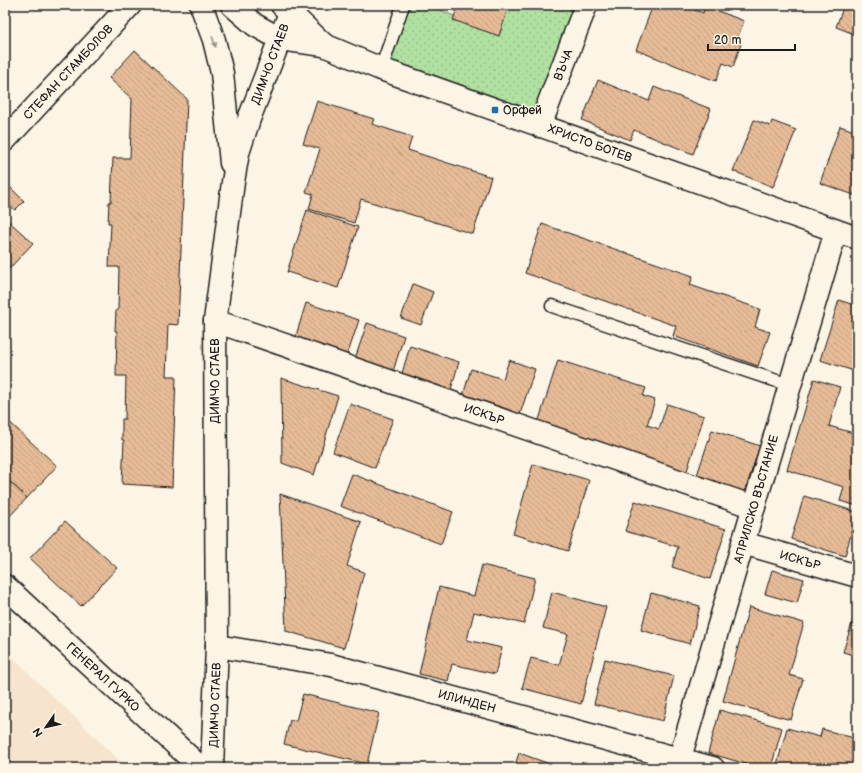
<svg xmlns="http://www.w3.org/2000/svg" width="862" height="773" font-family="'Balsamiq Sans',sans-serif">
<defs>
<pattern id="grass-dots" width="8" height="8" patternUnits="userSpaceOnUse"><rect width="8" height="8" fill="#b0e1a1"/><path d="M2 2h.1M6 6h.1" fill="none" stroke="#97c08a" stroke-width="1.8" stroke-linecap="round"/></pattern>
<pattern id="building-back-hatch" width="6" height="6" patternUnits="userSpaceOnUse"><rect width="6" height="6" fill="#e7bb97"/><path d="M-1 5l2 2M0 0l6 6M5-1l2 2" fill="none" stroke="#c6a082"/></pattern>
</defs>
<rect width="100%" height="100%" fill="#fcf5e5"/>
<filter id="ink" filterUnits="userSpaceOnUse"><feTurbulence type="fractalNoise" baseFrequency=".025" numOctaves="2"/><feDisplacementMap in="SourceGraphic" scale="8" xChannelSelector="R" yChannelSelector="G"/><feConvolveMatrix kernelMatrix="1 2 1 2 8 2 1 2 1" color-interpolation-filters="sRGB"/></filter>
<g filter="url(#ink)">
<path fill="#f6e4ce" d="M5 650 127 768H5Z"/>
<path fill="url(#grass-dots)" stroke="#667e5e" d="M403 5H429L499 36 509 5H586L540 126 381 69Z"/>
<g fill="url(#building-back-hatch)" stroke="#1c1c1c">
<path d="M458 5H509L499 36 453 20Z"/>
<path d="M653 5H682L703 13 705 6 744 21 736 42 741 44 733 67 723 63 716 81 636 50Z"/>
<path d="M844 5H857V35L836 27Z"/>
<path d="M135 50 187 99 178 325 168 324 166 376H176L172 487 122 484 124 440H122V419H125L126 376H116L117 331H115L116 310H118L119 267H109L111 223H108L109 202H111L113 158H130L132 99 109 78Z"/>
<path d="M598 80 649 101 654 87 711 109 693 154 634 130 630 140 582 120Z"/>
<path d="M317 101 374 119 372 124 412 137 408 150 491 177 473 234 361 199 354 223 309 209 313 194 306 192 320 149 303 144Z"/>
<path d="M754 120 770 126 772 121 796 130 773 187 733 171Z"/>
<path d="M840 126 857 132V196L820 183Z"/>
<path d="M8 185 24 201 15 210 5 202V189Z"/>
<path d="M307 210 358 227 338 288 287 272Z"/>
<path d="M5 218 33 243 9 269 5 266Z"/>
<path d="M542 224 693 276 690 285 760 309 755 327 770 332 758 366 673 336 676 326 525 273Z"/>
<path d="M413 284 433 292 421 325 401 318Z"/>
<path d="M839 300 857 306V372L820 360Z"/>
<path d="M306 303 359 320 346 359 294 342Z"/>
<path d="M367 323 404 336 391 378 353 365Z"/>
<path d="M410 346 459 362 449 396 400 380Z"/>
<path d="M509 360 535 369 518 420 461 402 471 369 503 379Z"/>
<path d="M558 360 646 388 643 396 655 400 647 425 659 429 667 404 704 416 686 474 537 426Z"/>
<path d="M281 378 338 396 314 475 282 463Z"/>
<path d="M814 379 840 387 829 426 857 434V506L840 501 844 487 787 470Z"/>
<path d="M350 404 393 419 375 468 333 452Z"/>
<path d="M5 418 57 466 27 498 5 477Z"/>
<path d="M712 430 760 446 743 497 695 481Z"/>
<path d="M533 464 589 480 568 551 513 534Z"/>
<path d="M352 474 453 512 441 544 340 506Z"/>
<path d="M5 477 27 498 5 521Z"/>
<path d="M280 494 361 522 347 566 364 572 344 648 286 631Z"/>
<path d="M804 496 857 512 845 556 791 539Z"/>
<path d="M635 501 726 529 710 579 672 567 678 547 625 531Z"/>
<path d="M65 521 117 568 81 606 30 558Z"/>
<path d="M482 565 535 578 524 624 474 612 467 640 502 648 495 674 452 664 448 681 419 674 439 587 474 596Z"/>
<path d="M772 570 804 579 797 603 765 594Z"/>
<path d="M552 592 606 607 581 704 522 688 531 658 559 665 568 634 543 628Z"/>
<path d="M651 593 700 606 690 644 641 630Z"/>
<path d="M749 607 804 623 789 675 803 679 791 720 723 701Z"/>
<path d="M857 607V656L843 652Z"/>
<path d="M605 659 674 676 663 721 594 704Z"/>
<path d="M303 694 379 713 367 764 284 744 290 720 296 721Z"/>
<path d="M720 710 782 728 771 768H760L708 753Z"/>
<path d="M787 728 820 737 822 729 857 739V745L851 768H776Z"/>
<path d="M519 753 561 768H514Z"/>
</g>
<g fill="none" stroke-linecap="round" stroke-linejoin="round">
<defs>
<g id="lane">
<path d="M381 69 403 5"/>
<path d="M552 306 789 385"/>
</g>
<g id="street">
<path d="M540 126 586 5"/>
<path d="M5 140 130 5"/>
<path d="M215 321 754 507"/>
<path d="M743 543 857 576"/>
<path d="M217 646 331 665 713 768"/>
<path d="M677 768 743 543 836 231"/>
</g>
<g id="secondary">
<path d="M232 5 255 25 280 39 324 45 381 69 857 238"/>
<path d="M282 5 324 45"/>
<path d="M5 586 201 768"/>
</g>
<g id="primary">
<path d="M201 5 214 40 222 73 231 163"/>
<path d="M212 768 217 646 215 321 233 182 238 153 249 119 293 5"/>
</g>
</defs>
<use href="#lane" stroke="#1c1c1c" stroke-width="15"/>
<use href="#street" stroke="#1c1c1c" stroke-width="25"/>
<use href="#secondary" stroke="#1c1c1c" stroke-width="25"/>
<use href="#primary" stroke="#1c1c1c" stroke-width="25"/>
<use href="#lane" stroke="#fcf5e5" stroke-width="12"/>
<use href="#street" stroke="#fcf5e5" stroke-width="22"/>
<use href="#secondary" stroke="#fcf5e5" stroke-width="22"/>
<use href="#primary" stroke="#fcf5e5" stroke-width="22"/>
</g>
<defs><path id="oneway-solid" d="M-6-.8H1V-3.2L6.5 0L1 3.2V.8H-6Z"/></defs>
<use fill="#97938b" href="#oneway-solid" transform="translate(214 42) rotate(72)"/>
</g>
<rect fill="#1f6fb2" stroke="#fcf5e5" stroke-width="1.5" x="491" y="106" width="8" height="8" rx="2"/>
<g text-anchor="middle" stroke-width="3" stroke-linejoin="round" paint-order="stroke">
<g font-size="12" fill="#1c1c1c" stroke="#fcf5e5">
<text transform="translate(270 64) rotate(-69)" y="4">ДИМЧО СТАЕВ</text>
<text transform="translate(563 65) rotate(-69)" y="4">ВЪЧА</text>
<text transform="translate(68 72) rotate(-47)" y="4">СТЕФАН СТАМБОЛОВ</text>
<text transform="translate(590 143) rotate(20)" y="4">ХРИСТО БОТЕВ</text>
<text transform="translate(215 381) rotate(-90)" y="4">ДИМЧО СТАЕВ</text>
<text transform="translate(484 414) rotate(19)" y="4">ИСКЪР</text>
<text transform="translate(756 499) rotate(-74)" y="4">АПРИЛСКО ВЪСТАНИЕ</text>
<text transform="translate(800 560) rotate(16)" y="4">ИСКЪР</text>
<text transform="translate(103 677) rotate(43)" y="4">ГЕНЕРАЛ ГУРКО</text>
<text transform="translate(467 701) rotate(15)" y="4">ИЛИНДЕН</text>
<text transform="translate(215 705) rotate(-88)" y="4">ДИМЧО СТАЕВ</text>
</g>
<g font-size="12" fill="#1c1c1c" stroke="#fcf5e5" text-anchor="start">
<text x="503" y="114">Орфей</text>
</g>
</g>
<rect width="862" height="773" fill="none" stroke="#fcf5e5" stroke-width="20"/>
<rect x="10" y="10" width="842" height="753" fill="none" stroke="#1c1c1c" stroke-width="1.5" filter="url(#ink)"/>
<g transform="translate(46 727) rotate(236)" stroke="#fcf5e5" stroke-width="3" paint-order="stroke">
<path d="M0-3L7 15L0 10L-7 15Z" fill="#1c1c1c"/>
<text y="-6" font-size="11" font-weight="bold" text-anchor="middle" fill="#1c1c1c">N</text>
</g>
<path d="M708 44v6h87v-6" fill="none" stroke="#1c1c1c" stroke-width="2"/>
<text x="714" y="44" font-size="12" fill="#1c1c1c" stroke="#fcf5e5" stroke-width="3" paint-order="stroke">20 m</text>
</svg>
